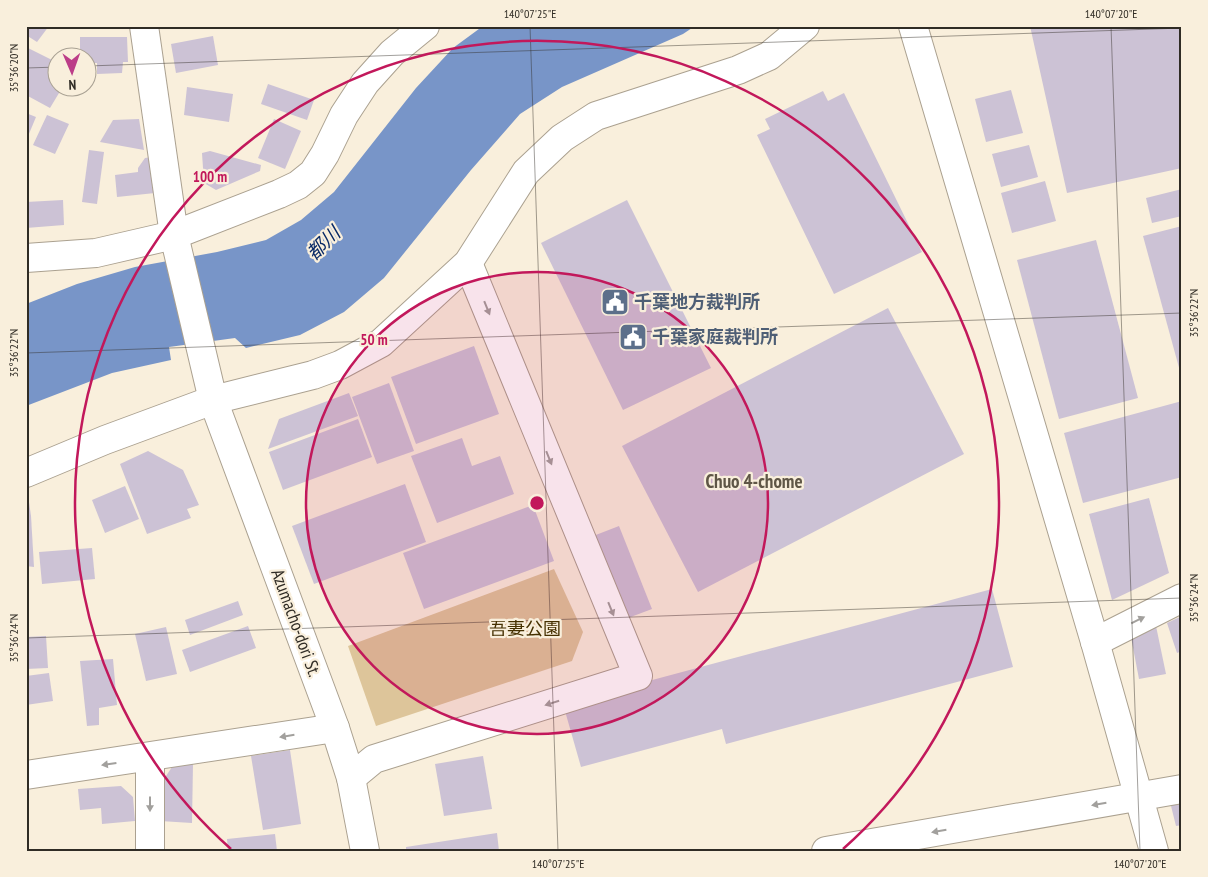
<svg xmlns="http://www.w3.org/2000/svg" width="1208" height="877" font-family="'PT Sans Narrow','Noto Sans JP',sans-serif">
<rect width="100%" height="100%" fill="#f9efdc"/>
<path fill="#ddc59a" d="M554 569 583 632 572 661 376 726 348 646Z"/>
<path fill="#7895c8" d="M483 26H695L683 34 562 87 520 114 471 170 384 278 344 312 300 335 246 348 235 338 169 347 171 360 112 373 26 406V304L77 284 135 267 217 252 266 240 301 220 334 192 416 88 453 48Z"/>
<g fill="#ccc2d5">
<path d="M26 26H49L37 42 26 35Z"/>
<path d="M1030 26H1161L1162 29 1182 26V168L1067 193Z"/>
<path d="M213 36 218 65 176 73 171 44Z"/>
<path d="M80 37H127L128 62H123L122 73 97 74V63H88V58H80Z"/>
<path d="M26 47 58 63V88H62L50 108 26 95Z"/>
<path d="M268 84 314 100 307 120 261 104Z"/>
<path d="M187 87 233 94 229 122 184 115Z"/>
<path d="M1011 90 1023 133 986 142 975 99Z"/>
<path d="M823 91 828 101 844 93 922 252 834 294 757 135 770 129 765 119Z"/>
<path d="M26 113 36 117 26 141Z"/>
<path d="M47 115 69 124 55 154 33 145Z"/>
<path d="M139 119 144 150 100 142 113 120Z"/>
<path d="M274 119 301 131 285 169 258 158Z"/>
<path d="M1029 145 1038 177 1001 187 992 154Z"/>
<path d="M89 150 104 152 97 204 82 202Z"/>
<path d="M210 151 261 165 260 171 216 190 204 183 202 153Z"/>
<path d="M152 157 155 193 117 197 115 175 138 172V168L145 158Z"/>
<path d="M1045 181 1056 221 1012 233 1001 193Z"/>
<path d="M1182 189V216L1152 223 1146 198Z"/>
<path d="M63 200 64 225 26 228V202Z"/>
<path d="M627 200 711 368 623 410 541 243Z"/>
<path d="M1182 226V375H1181L1143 236Z"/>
<path d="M1096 240 1138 398 1059 419 1017 260Z"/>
<path d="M888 308 964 454 698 592 622 446Z"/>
<path d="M474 346 499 414 416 444 391 377Z"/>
<path d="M389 383 414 451 377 464 352 397Z"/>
<path d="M349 393 358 416 268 449 279 419Z"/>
<path d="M1182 401V477L1083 503 1064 433Z"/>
<path d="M358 419 372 457 283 490 269 452Z"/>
<path d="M462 438 472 466 500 456 514 494 437 523 411 456Z"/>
<path d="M148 451 183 470 199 505 187 509 191 518 147 534 120 464Z"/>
<path d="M405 484 426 542 314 584 292 526Z"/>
<path d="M125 486 139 519 105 533 92 500Z"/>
<path d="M1149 498 1169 573 1112 600 1089 514Z"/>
<path d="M29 502 31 516 34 567 26 566V504Z"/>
<path d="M533 505 554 561 424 609 403 553Z"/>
<path d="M619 526 652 609 620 621 588 538Z"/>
<path d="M92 548 95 579 42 584 39 552Z"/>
<path d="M992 589 1013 667 726 744 722 729 581 767 563 704Z"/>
<path d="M238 601 243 615 190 635 185 620Z"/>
<path d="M1182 616V651L1177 653 1167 623Z"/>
<path d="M248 626 256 648 190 672 182 650Z"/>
<path d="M1156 626 1166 674 1139 679 1130 632Z"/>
<path d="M166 627 177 674 146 681 135 634Z"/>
<path d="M46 636 48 668 26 669V637Z"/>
<path d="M113 659 117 705 99 708V725L87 726 80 661Z"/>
<path d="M49 673 53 701 26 705V676Z"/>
<path d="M290 750 301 824 263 830 251 756Z"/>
<path d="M483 756 492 809 444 816 435 764Z"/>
<path d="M193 763 192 823 160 821 158 788 172 767Z"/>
<path d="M121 786 133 797 135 821 102 824 101 808 80 810 78 789Z"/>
<path d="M1182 799V825L1176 826 1170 802Z"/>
<path d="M497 833 499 851H406V847Z"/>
<path d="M275 834 277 851H228L227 839Z"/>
</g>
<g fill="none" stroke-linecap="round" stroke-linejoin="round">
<defs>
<g id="minor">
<path d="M144 26 174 235"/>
<path d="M26 258 96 253 174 235 279 194 298 185 313 173 325 154 344 115 365 83 392 53 425 26"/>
<path d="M1095 642 1182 598"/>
<path d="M150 758V851"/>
<path d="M26 775 335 728"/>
<path d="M351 778 374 759 638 676 468 263"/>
<path d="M826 851 1182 789"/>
</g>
<g id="tertiary">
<path d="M913 26 1095 642 1154 851"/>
<path d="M174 235 213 400 335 728 351 778 365 851"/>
<path d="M26 473 105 440 213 400 313 375 340 365 381 343 468 263 526 172 562 138 596 116 738 70 769 56 805 26"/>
</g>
</defs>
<use href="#minor" stroke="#aba190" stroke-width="30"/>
<use href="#tertiary" stroke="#aba190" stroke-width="30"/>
<use href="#minor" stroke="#fff" stroke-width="28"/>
<use href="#tertiary" stroke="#fff" stroke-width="28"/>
</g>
<defs><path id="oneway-solid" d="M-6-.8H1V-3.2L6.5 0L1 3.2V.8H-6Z" transform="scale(1.25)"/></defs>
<g fill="#a2a09d">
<use href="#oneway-solid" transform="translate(487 308) rotate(68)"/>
<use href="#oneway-solid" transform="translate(549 458) rotate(68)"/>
<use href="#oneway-solid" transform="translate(611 609) rotate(68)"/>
<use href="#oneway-solid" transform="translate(1138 620) rotate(-26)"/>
<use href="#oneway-solid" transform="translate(552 703) rotate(162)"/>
<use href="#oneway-solid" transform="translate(287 736) rotate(171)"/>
<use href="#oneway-solid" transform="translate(109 764) rotate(172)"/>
<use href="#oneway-solid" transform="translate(150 804) rotate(90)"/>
<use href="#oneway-solid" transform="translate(1099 804) rotate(170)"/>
<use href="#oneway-solid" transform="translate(939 831) rotate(170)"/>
</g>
<path fill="none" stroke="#302c25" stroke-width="1" stroke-opacity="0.45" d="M530 26 558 851M1111 26 1140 851M88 66 1182 28M26 68 58 67M26 353 1182 313M26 638 1182 598"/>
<circle cx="537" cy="503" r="231" fill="#c2185b" fill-opacity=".12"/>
<g fill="none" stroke="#c2185b" stroke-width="2.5">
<circle cx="537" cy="503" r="231"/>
<path d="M231 849A462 462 0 1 1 843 849"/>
</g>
<defs>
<symbol id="civic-square" viewBox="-11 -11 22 22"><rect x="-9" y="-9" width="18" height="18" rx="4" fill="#5c6f8a" stroke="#f9efdc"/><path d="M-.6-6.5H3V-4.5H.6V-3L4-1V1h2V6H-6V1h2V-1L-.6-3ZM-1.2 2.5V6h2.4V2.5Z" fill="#fff"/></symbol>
</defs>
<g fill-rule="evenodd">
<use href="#civic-square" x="599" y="286" width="32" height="32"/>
<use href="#civic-square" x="617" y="321" width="32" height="32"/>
</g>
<g text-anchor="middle" stroke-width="4.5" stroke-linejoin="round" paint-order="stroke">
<g font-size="18" font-weight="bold" fill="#4e5e75" stroke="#f9efdc" text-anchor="start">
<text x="634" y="308">千葉地方裁判所</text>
<text x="652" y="343">千葉家庭裁判所</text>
</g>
<g font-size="18" fill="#302c25" stroke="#f9efdc">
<text transform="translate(296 623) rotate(70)" y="6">Azumacho-dori St.</text>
</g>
<g font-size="18" fill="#453000" stroke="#f9efdc">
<text x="525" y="635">吾妻公園</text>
</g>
<g font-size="19" font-style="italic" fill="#082966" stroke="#f9efdc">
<text transform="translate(323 243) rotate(-44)" y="7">都川</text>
</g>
<g font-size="19" font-weight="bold" fill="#5f5646" stroke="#f9efdc">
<text x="754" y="488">Chuo 4-chome</text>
</g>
</g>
<circle cx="537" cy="503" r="8" fill="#c2185b" stroke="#f9efdc" stroke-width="2.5"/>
<g font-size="15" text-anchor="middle" font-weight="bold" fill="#c2185b" stroke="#f9efdc" stroke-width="4.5" stroke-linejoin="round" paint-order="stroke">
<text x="210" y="182">100 m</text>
<text x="374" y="345">50 m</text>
</g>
<rect width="1208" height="877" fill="none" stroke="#f9efdc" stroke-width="55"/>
<g transform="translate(72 72) rotate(178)"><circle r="24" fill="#f9efdc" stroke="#a9a193"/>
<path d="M0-4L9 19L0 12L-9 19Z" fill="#bc3d88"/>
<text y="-8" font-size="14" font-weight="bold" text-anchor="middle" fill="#302c25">N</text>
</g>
<rect x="28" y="28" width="1152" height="822" fill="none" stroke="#302c25" stroke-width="2"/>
<g font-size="12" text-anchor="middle" fill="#302c25">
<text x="530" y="18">140°07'25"E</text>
<text x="1111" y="18">140°07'20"E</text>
<text transform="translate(14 68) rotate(-90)" y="4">35°36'20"N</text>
<text transform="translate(1194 313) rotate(-90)" y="4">35°36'22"N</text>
<text transform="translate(14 353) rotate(-90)" y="4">35°36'22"N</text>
<text transform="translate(1194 598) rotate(-90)" y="4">35°36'24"N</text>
<text transform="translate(14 638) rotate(-90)" y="4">35°36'24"N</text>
<text x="558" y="868">140°07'25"E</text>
<text x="1140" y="868">140°07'20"E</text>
</g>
</svg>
